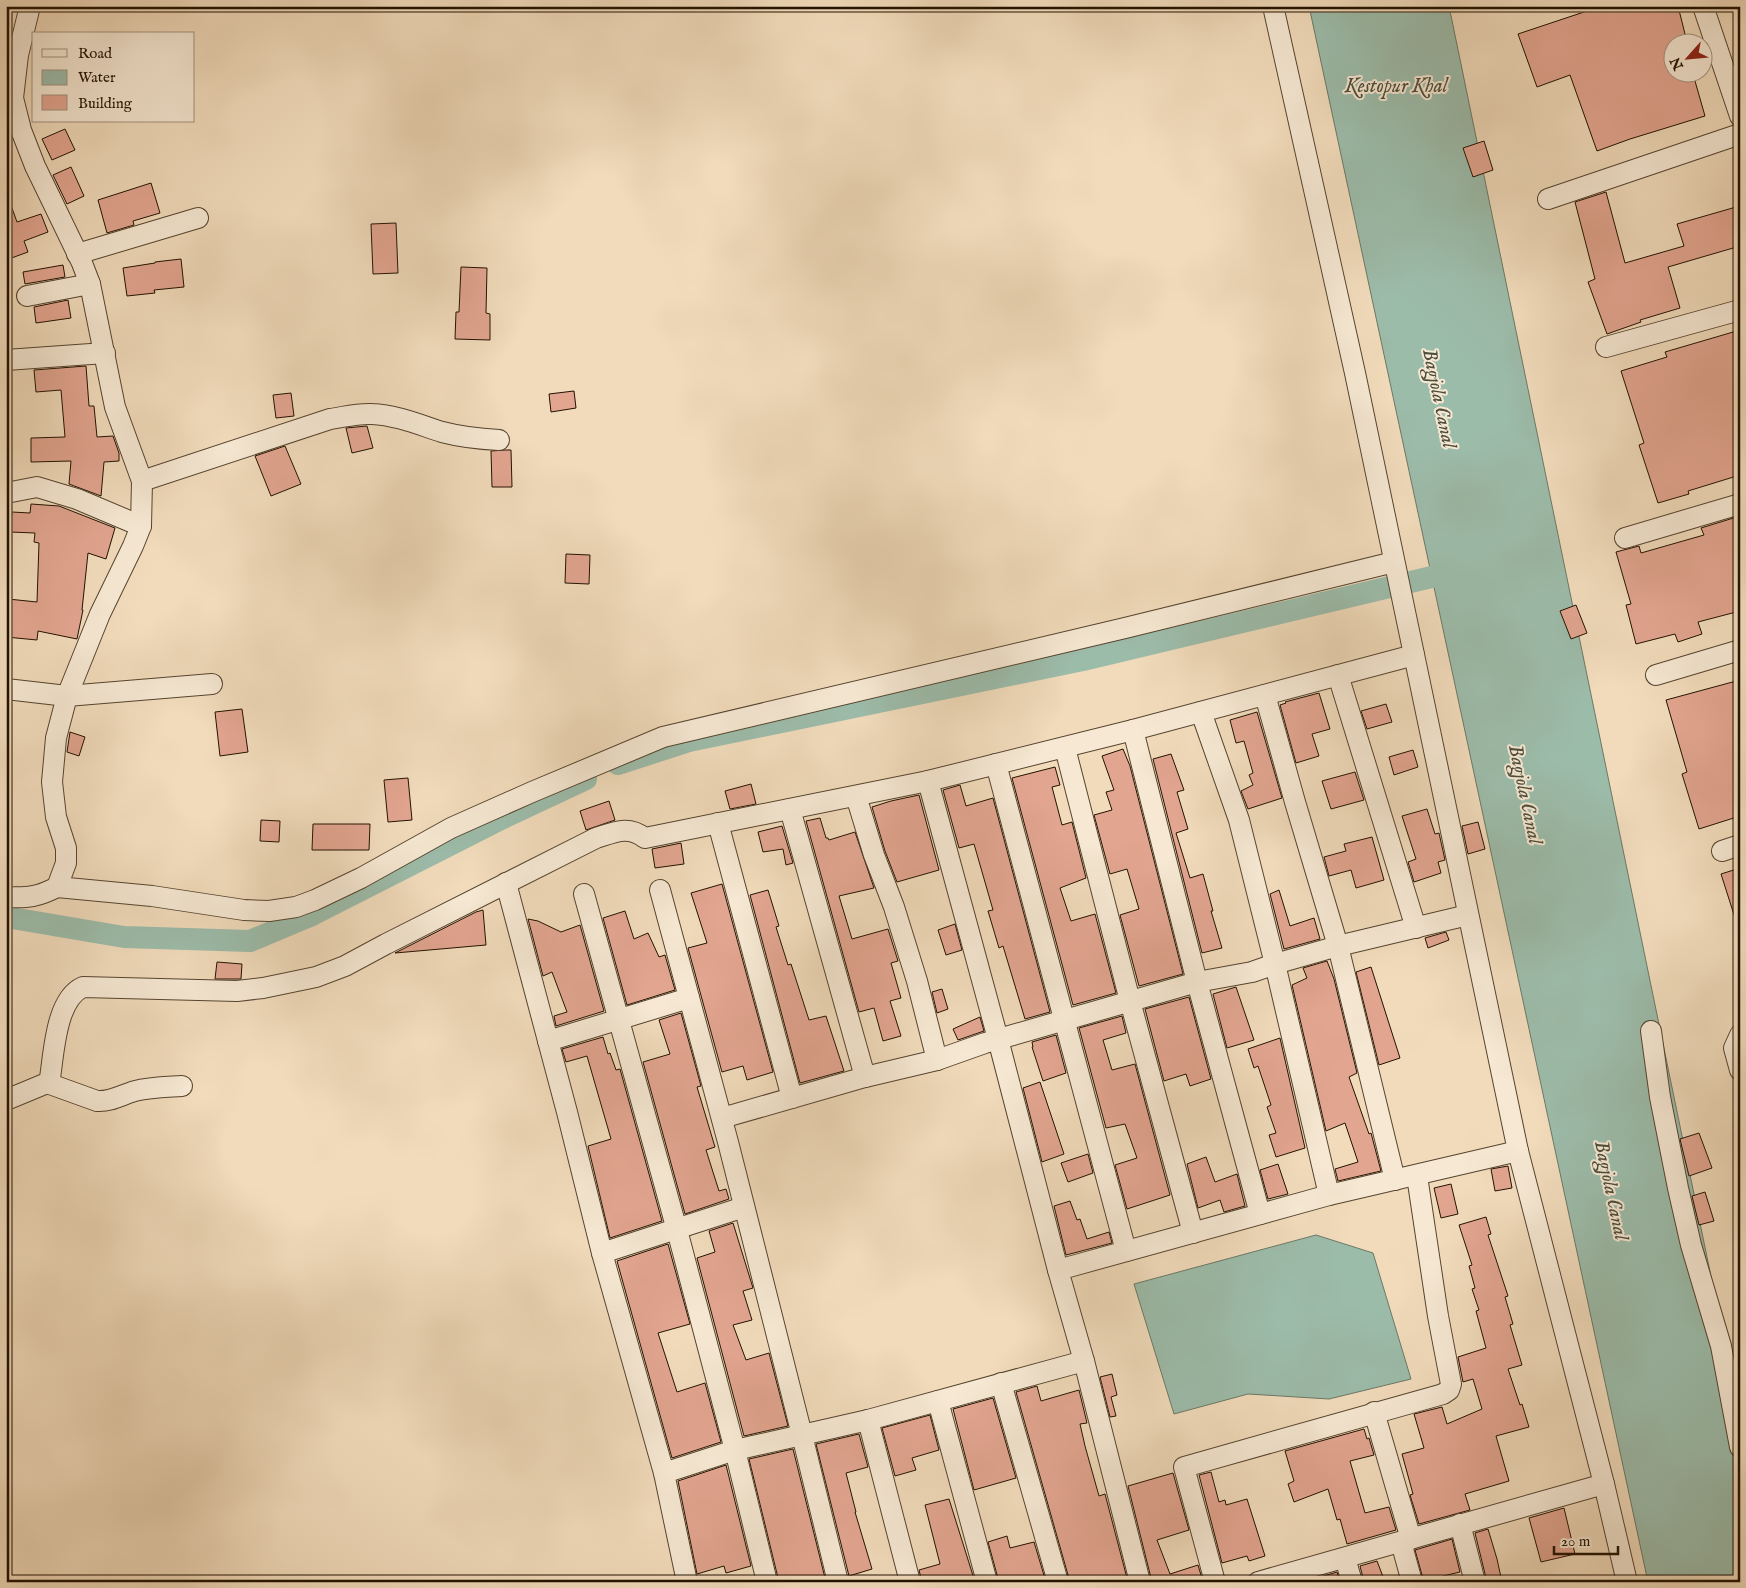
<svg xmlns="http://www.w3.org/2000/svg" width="1746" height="1588" font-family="'IM FELL English',serif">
<rect width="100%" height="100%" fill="#f1dbbb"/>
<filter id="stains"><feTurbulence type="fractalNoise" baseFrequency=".004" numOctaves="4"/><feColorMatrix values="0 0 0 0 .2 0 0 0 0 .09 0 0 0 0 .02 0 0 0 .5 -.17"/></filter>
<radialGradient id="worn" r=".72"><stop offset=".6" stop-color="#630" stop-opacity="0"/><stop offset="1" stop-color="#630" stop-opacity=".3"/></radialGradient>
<g fill="#9cbcaa" stroke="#6b7866">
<path d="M1309 6H1449L1740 1417V1582H1648Z"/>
<path d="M1316 1235 1373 1253 1411 1379 1329 1399 1248 1394 1174 1414 1134 1284Z"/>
</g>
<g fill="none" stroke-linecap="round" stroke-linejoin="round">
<g stroke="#9cbcaa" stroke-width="22">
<path d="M618 764 689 741 1083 660 1461 570"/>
<path d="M6 917 124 937 250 941 312 915 501 819 586 779"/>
</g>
</g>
<g fill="#e2a590" stroke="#221200">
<path d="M1602 6H1678L1687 42H1674V72H1696L1693 74 1705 116 1630 139 1597 151 1570 75 1537 87 1518 34Z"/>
<path d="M65 129 75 150 52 160 42 139Z"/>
<path d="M1484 141 1493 170 1473 177 1463 148Z"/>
<path d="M71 167 84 196 67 204 53 175Z"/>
<path d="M151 183 160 213 133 221 134 225 107 233 98 200Z"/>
<path d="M1606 192 1625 263 1684 246 1677 224 1736 207 1740 219V246L1668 267 1680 308 1640 320 1641 322 1607 334 1588 282 1595 279 1575 202Z"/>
<path d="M8 197 17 222 41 214 48 232 24 241 28 252 6 260V198Z"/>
<path d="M396 223 398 273 373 274 371 224Z"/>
<path d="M181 259 184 287 154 290 155 293 127 296 123 268 155 263V262Z"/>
<path d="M63 265 65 277 25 284 23 272Z"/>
<path d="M461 267 487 268 486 313 490 314V340L455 339 456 312H459Z"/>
<path d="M68 300 71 318 36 323 34 307Z"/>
<path d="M1740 330V475L1688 491 1689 494 1658 503 1639 445 1644 443 1621 371 1667 357 1665 352Z"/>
<path d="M86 366 89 406H94L97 437 113 436 119 453V461L104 462 101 496 69 484 71 461 31 462V438L65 437 61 390 36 392 34 370Z"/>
<path d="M574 391 576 408 551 412 549 394Z"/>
<path d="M291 393 294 416 276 418 273 395Z"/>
<path d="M367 426 373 448 352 453 346 428Z"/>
<path d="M285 446 301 484 271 496 255 456Z"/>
<path d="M505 450H511L512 487H492L491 451Z"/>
<path d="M31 504 59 506 115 528 106 559 88 553 82 610H83L77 639 38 631 37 640 6 637 8 599 37 602 39 543 34 542 35 533 10 532 12 512 30 513Z"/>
<path d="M1740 516V611L1698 622 1702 634 1678 642 1675 634 1636 644 1626 605 1631 604 1616 552 1639 546 1641 553 1704 535 1701 528Z"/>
<path d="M566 554 590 555 589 584 565 583Z"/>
<path d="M1576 605 1587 633 1571 639 1560 611Z"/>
<path d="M1740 680V816L1699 829 1682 774 1687 772 1666 700Z"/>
<path d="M1319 693 1330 729 1312 734 1319 756 1296 763 1280 705 1286 703 1285 702Z"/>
<path d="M1386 704 1392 722 1367 729 1361 711Z"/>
<path d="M242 709 248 752 220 756 215 712Z"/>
<path d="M1257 712 1282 798 1248 809 1241 791 1253 785 1249 775 1253 773 1244 741 1236 743 1230 720Z"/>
<path d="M70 732 85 737 79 756 67 752Z"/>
<path d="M1123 749 1130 766 1183 974 1139 986 1120 915 1139 909 1127 869 1110 874 1094 815 1112 810 1106 792 1114 790 1102 756Z"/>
<path d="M1413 750 1418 767 1394 775 1389 757Z"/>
<path d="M1171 754 1184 790 1177 792 1188 829 1176 833 1190 878 1203 874 1213 911H1211L1222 948 1202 953 1153 759Z"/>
<path d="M1055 767 1060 785 1052 787 1062 825 1072 822 1086 878 1060 888 1071 921 1095 914 1116 993 1073 1005 1012 778Z"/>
<path d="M1355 772 1364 800 1331 809 1322 781Z"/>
<path d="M408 778 412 820 388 822 384 780Z"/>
<path d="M751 784 756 804 730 809 725 791Z"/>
<path d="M960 785 966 806 993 798 1050 1012 1025 1019 1003 946 999 948 988 911 993 910 974 844 959 848 943 790Z"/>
<path d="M919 795 939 870 897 882 885 851 872 807 891 801Z"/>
<path d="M609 801 615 820 586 830 580 811Z"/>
<path d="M1427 809 1435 834 1439 833 1445 860 1438 862 1441 873 1414 882 1408 862 1416 859 1402 816Z"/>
<path d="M820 818 826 838H828L829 840 855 832 874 888 839 896 852 939 888 929 898 961 891 963 901 998 890 1001 901 1036 883 1041 874 1008 859 1012 806 821Z"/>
<path d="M261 820 280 821 279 842 260 841Z"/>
<path d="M1478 822 1485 849 1468 854 1462 826Z"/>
<path d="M313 824H370L369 850H312Z"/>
<path d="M782 826 793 863 786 865 783 849 763 852 758 832Z"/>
<path d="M1372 837 1384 880 1356 888 1351 870 1329 876 1324 857 1346 851 1344 844Z"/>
<path d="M681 843 684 864 655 868 652 849Z"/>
<path d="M1740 868V921H1736L1721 874Z"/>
<path d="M722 884 773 1072 747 1080 743 1066 722 1072 688 948 707 943 691 893Z"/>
<path d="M768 890 779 926 776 927 788 965 791 964 809 1020 826 1016 844 1071 800 1083 750 895Z"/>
<path d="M1279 890 1290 926 1314 918 1320 939 1284 949 1270 894Z"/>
<path d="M483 910 486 945 395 953 476 912Z"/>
<path d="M625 911 634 939 648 933 659 957 665 955 675 990 627 1005 603 918Z"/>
<path d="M528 919 538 921 561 932 580 925 604 1011 556 1026 554 1016 567 1012 552 972 543 976Z"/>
<path d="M955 924 962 950 946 955 938 930Z"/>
<path d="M1446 932 1449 940 1428 948 1425 938Z"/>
<path d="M1327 961 1334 979 1357 1073 1349 1077 1369 1134 1371 1133 1381 1171 1338 1181 1335 1169 1358 1162 1345 1123 1326 1131 1292 985 1307 978 1303 968Z"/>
<path d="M217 962 242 964 241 979H215Z"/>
<path d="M1371 967 1400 1058 1379 1065 1356 972Z"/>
<path d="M1236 987 1254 1040 1227 1048 1213 994Z"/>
<path d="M942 989 948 1009 937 1013 932 992Z"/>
<path d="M1189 997 1211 1079 1190 1086 1186 1074 1164 1081 1145 1009Z"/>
<path d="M681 1013 701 1086 697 1087 715 1147 706 1150 719 1191 726 1189 729 1199 685 1214 643 1062 670 1054 659 1020Z"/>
<path d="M1122 1016 1126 1033 1103 1040 1112 1070 1135 1064 1170 1195 1127 1209 1115 1165 1137 1158 1125 1124 1106 1128 1079 1028Z"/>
<path d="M980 1017 984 1031 958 1040 953 1029Z"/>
<path d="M1056 1035 1066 1073 1043 1081 1032 1047H1033L1032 1042Z"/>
<path d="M603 1037 608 1054 610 1053 616 1070 620 1069 662 1221 610 1238 588 1146 611 1139 587 1056 566 1062 562 1049Z"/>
<path d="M1280 1038 1305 1148 1276 1157 1269 1135 1276 1133 1267 1107 1271 1105 1258 1066 1254 1068 1248 1049Z"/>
<path d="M1040 1082 1064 1154 1042 1162 1023 1088Z"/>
<path d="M1699 1133 1712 1168 1689 1176 1680 1139Z"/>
<path d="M1088 1154 1093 1173 1068 1182 1061 1163Z"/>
<path d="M1206 1157 1215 1182 1237 1174 1245 1206 1224 1212 1220 1200 1198 1208 1187 1164Z"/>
<path d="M1278 1164 1288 1194 1268 1199 1260 1170Z"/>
<path d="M1508 1166 1512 1188 1495 1191 1491 1169Z"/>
<path d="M1451 1184 1458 1214 1441 1218 1434 1188Z"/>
<path d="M1705 1192 1714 1221 1699 1225 1692 1196Z"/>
<path d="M1070 1201 1077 1220 1080 1219 1087 1239 1109 1232 1112 1243 1066 1255 1054 1206Z"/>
<path d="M1486 1217 1491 1234 1488 1235 1508 1296 1505 1297 1513 1324 1510 1325 1522 1365 1508 1369 1520 1405 1522 1404 1529 1427 1496 1436 1509 1481 1465 1494 1470 1510 1419 1524 1410 1495 1413 1494 1402 1454 1424 1448 1414 1414 1442 1407 1447 1424 1482 1409 1473 1379 1463 1382 1458 1357 1486 1348 1476 1311 1479 1310 1472 1289 1475 1288 1469 1266 1472 1265 1459 1225Z"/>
<path d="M733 1223 753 1288 743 1291 752 1320 733 1325 746 1360 769 1353 788 1426 744 1436 697 1258 715 1252 709 1231Z"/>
<path d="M668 1244 690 1324 658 1333 677 1392 705 1383 721 1442 672 1458 617 1261Z"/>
<path d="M1112 1374 1117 1395 1111 1397 1116 1416 1110 1417 1100 1377Z"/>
<path d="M1037 1386 1041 1401 1079 1390 1087 1423 1080 1424 1085 1446 1099 1496 1105 1494 1128 1582H1070L1016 1392Z"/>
<path d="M993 1398 1016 1478 974 1490 953 1409Z"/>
<path d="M930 1415 939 1450 912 1458 916 1470 895 1476 882 1428Z"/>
<path d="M1364 1429 1367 1439 1369 1438 1374 1455 1350 1461 1365 1513 1389 1507 1396 1530 1347 1544 1340 1519 1337 1520 1328 1489 1294 1502 1288 1484 1294 1481 1285 1451Z"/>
<path d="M859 1434 868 1467 846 1473 856 1512H855L872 1569 849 1576 816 1444Z"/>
<path d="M793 1449 826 1582H779L749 1459Z"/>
<path d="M726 1465 751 1566 726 1573 724 1566 697 1574 678 1481Z"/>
<path d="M1211 1472 1219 1502 1225 1500 1226 1505 1247 1499 1265 1556 1249 1561 1247 1556 1222 1563 1199 1475Z"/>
<path d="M1173 1473 1189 1530 1157 1540 1170 1574 1198 1565 1203 1582H1152L1128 1486Z"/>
<path d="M949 1499 975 1582H922L919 1570 940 1564 925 1505Z"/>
<path d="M1564 1508 1575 1554 1541 1562 1529 1518Z"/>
<path d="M1488 1529 1497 1559 1502 1582H1487L1475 1533Z"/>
<path d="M1007 1536 1010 1548 1034 1542 1046 1582H999L988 1542Z"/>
<path d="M1452 1539 1460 1572 1439 1577V1579L1429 1582H1424L1415 1550Z"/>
<path d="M1377 1561 1385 1582H1364L1360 1566Z"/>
<path d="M1337 1572 1340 1582H1310V1580Z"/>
</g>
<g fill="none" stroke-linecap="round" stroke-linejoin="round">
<defs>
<g id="minor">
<path d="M1273 6 1355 373 1518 1151 1604 1484 1627 1582"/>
<path d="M1703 6 1740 116"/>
<path d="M1548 199 1740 134"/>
<path d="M77 254 198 218"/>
<path d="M27 296 90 284"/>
<path d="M1606 347 1740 310"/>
<path d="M6 360 105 353"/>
<path d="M142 481 330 419C344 417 358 413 372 414 396 415 420 425 442 432 461 437 480 439 499 440"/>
<path d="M6 493 37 487 77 499 141 526"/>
<path d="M1625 538 1740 504"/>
<path d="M1338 675 1416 928"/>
<path d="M1656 675 1740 650"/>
<path d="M6 689 67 696 212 684"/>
<path d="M1265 695 1295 802 1338 946 1395 1180"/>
<path d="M1201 712 1239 820 1275 964 1329 1195"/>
<path d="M1133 730 1197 982 1260 1214"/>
<path d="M1065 748 1130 1001 1193 1233"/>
<path d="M996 764 1126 1251"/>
<path d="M928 781 998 1039 1058 1270"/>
<path d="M856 796 874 855 894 907 917 981 937 1060"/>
<path d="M790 809 865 1077"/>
<path d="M718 823 792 1098"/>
<path d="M1722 851 1740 845"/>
<path d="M506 883 567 1112 602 1253 664 1473 687 1582"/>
<path d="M57 887 152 896 244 910 269 911 296 907 315 900 361 878 451 828 532 792 663 737 1125 628 1394 562"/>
<path d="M660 890 728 1142 802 1435 868 1420 1084 1361 1058 1270 1329 1195 1518 1151"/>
<path d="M584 894 677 1230 735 1450 767 1582"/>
<path d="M6 897C28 898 38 897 57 887L66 863V848L56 817 52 782 56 738 67 696 100 614 133 546 141 526 142 481 115 407 90 284 82 263 35 166 21 130 13 98 18 55 30 6"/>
<path d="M1651 1031 1660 1097 1678 1188 1691 1245 1721 1346 1740 1447"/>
<path d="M1740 1035 1734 1048 1740 1070"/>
<path d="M548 1041 689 998"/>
<path d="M47 1083 97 1101C111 1102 121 1095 135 1091 150 1087 166 1087 182 1086"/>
<path d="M6 1100 47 1083 50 1078C54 1052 56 999 83 987L237 991 263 988 316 977 345 966 386 944 596 838C615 832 628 825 645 838L928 781 1133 730 1414 655"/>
<path d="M722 1118 865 1077 937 1060 985 1043 1197 982 1252 972 1275 964 1338 946 1468 915"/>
<path d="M602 1253 744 1207"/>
<path d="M1084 1361 1140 1582"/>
<path d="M1001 1383 1058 1582"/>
<path d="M938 1401 987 1582"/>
<path d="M1374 1412 1411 1539"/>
<path d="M868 1420 910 1582"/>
<path d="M664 1473 735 1450 802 1435 838 1582"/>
<path d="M1460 1524 1475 1582"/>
<path d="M1401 1542 1412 1582"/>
<path d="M1345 1558 1352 1582"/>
<path d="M1215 1582 1184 1467 1443 1394 1449 1390 1451 1384 1438 1316 1417 1176"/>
<path d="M1258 1582 1604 1484"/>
</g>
</defs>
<use href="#minor" stroke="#56442f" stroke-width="22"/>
<use href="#minor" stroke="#f6e8d3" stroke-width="20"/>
</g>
<g text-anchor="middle" stroke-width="4" stroke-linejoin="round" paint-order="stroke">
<g font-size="20" font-style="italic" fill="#4d4e3c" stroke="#f6e8d3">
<text x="1396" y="92">Kestopur Khal</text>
<text transform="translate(1440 398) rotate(78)" y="7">Bagjola Canal</text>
<text transform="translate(1526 794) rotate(78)" y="7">Bagjola Canal</text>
<text transform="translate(1612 1190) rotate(78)" y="7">Bagjola Canal</text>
</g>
</g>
<rect width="1746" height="1588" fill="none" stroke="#f1dbbb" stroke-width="25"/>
<rect x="8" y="8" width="1731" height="1573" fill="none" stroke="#221200" stroke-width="2.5"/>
<rect x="12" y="12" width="1721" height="1563" fill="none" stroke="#221200"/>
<rect x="32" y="32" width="162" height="90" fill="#f6e8d3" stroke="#a1927f"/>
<rect x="42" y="49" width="25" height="8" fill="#f6e8d3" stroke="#a1927f"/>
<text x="78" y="58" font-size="15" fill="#221200">Road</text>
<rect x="42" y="70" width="25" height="15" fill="#9cbcaa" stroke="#a1927f"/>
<text x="78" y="82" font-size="15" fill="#221200">Water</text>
<rect x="42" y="95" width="25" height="15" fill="#e2a590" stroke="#a1927f"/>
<text x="78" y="108" font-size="15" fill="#221200">Building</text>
<g transform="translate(1688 58) rotate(243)"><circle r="24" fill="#f6e8d3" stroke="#a1927f"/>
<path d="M0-4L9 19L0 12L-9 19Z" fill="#8f2418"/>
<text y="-8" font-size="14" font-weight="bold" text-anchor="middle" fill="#221200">N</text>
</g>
<path d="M1554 1546v8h64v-8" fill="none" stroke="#221200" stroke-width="2.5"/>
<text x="1561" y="1546" font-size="15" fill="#221200" stroke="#f6e8d3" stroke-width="4" paint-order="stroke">20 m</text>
<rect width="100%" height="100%" filter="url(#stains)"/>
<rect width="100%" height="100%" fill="url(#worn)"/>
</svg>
